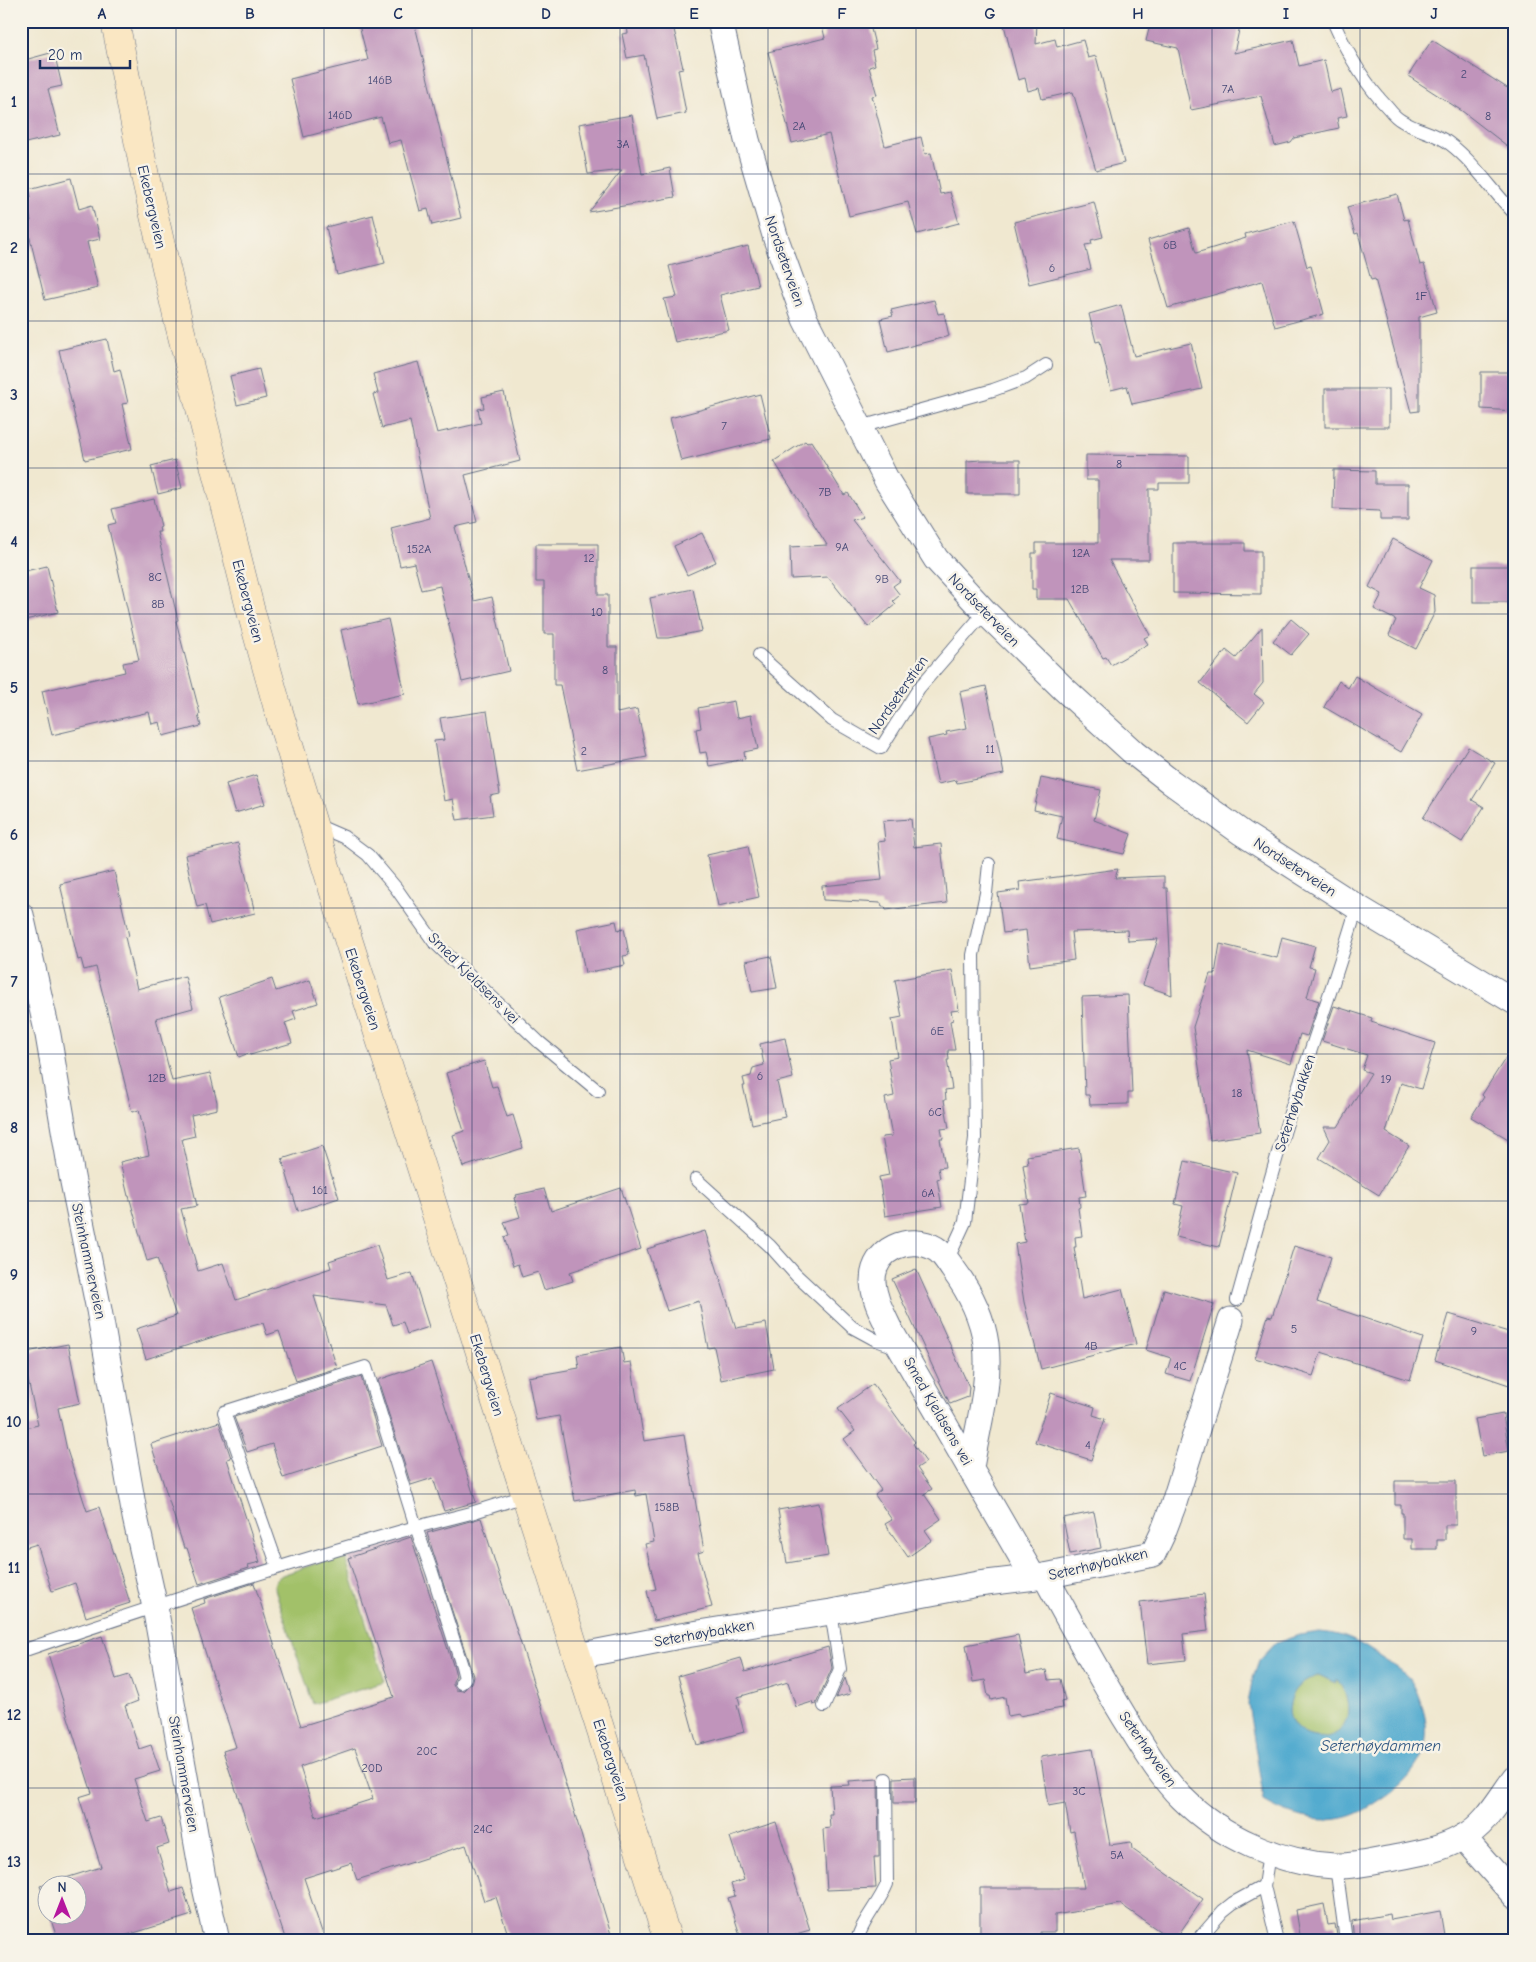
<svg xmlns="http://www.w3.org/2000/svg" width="1536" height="1962" font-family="'Comic Neue',sans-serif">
<rect width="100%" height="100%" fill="#f7f3e8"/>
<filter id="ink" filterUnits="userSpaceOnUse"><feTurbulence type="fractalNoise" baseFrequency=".02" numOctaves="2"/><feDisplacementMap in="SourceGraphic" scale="10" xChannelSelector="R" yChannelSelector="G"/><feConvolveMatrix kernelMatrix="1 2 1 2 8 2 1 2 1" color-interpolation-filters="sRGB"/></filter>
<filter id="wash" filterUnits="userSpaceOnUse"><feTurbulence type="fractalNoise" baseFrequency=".0096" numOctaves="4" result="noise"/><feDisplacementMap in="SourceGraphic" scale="20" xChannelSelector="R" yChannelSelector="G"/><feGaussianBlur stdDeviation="1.12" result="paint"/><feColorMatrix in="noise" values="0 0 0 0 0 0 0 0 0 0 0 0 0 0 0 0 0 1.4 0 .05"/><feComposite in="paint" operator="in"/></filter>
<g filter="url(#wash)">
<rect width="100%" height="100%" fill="#f0e8d0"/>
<g fill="#a2c169" stroke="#5e7864">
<path d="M344 1554 385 1682 313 1704 274 1586 276 1580 282 1575Z"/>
<path d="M1319 1675 1335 1683V1680H1338C1340 1686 1345 1690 1346 1697 1361 1754 1280 1746 1290 1703 1294 1686 1304 1682 1319 1675Z"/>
</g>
<path fill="#52abcf" stroke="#366d96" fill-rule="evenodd" d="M1320 1632C1346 1634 1360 1643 1381 1657 1390 1663 1399 1668 1406 1675 1415 1683 1419 1698 1423 1709 1435 1750 1414 1778 1380 1800 1368 1808 1358 1815 1343 1818 1316 1824 1287 1815 1264 1801L1248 1704 1252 1681 1259 1661 1276 1643 1299 1635ZM1319 1675 1336 1683 1335 1680H1338C1340 1686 1345 1690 1346 1697 1361 1754 1280 1746 1290 1703 1294 1686 1304 1682 1319 1675Z"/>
<g id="blocks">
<g fill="#c094bb" fill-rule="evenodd">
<path d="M358 21H414L461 218 432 225 428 209 420 211 401 140 388 143 381 117 304 137 290 79 368 60Z"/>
<path d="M626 21H672L683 68 678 69 686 113 657 119 644 55 627 58 622 34 628 33Z"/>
<path d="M821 21H869L876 49 872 50 875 65 869 67 877 95 872 96 885 146 921 137 925 154 931 153 940 194 950 192 959 223 917 234 908 202 849 216 829 134 792 143 768 52 825 38Z"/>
<path d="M1003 21H1037L1036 44 1055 39 1057 47 1083 40 1088 58 1096 56 1124 163 1096 170 1073 92 1042 99 1039 88 1028 91 1025 78 1018 80Z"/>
<path d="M1151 21H1241L1234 53 1293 40 1299 66 1324 60 1331 92 1341 89 1347 116 1337 118 1339 128 1294 138 1291 142 1275 146 1261 96 1191 110 1178 48 1146 41Z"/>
<path d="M1432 40 1515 93V152L1462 111 1408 76Z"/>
<path d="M54 52 62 86 48 89 60 135 21 144V61Z"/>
<path d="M632 115 642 174 670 168 675 197 589 212 622 170 588 174 579 124Z"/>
<path d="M71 178 79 209 92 205 100 239 87 242 98 288 45 300 26 222 31 221 26 198 31 197 29 189Z"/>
<path d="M1397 194 1404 220 1408 219 1420 265 1424 264 1437 312 1419 317V411L1411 412 1375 279 1371 280 1358 233 1355 234 1347 207Z"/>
<path d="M1094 202 1103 237 1091 240 1092 244 1085 245 1091 269 1029 284 1014 222Z"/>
<path d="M373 215 385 263 337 275 326 227Z"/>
<path d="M1294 221 1307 267 1311 266 1324 314 1275 327 1262 281 1168 308 1148 240 1189 228 1196 253 1246 238 1245 234Z"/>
<path d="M748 246 758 286 720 295 729 330 675 342 664 299 677 297 669 266Z"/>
<path d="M934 300 938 314 944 313 949 336 888 352 880 319 893 316 891 310Z"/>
<path d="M1121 305 1134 356 1191 343 1202 389 1132 404 1127 386 1111 390 1100 341 1096 342 1089 314Z"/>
<path d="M107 339 114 371 120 369 128 403 122 404 132 449 85 460 59 350Z"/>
<path d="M418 362 437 433 481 423 478 409 484 408 482 397 504 392 520 461 465 475 477 522 455 527 474 601 492 597 509 671 462 682 440 586 421 590 414 563 400 566 391 528 430 518 410 421 382 428 373 394 378 393 373 374Z"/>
<path d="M259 369 266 398 237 405 230 376Z"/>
<path d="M1481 372H1515V411L1481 409Z"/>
<rect x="1325" y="389" width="64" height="38"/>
<path d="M760 394 771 439 681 461 670 418Z"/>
<path d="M805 441 807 443 811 441 844 495 848 493 863 517 852 520 900 581 893 586 900 595 893 601 896 604 868 627 828 577 791 579 790 547 827 545 774 461Z"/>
<path d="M1086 455 1189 456V483H1159V489H1149V560H1109L1150 635 1144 638 1148 644 1111 665 1106 657 1103 658 1069 599H1036V589H1032V553H1036V543H1098V480H1086Z"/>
<path d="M175 460 182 488 158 494 151 466Z"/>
<path d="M981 460H1020V494H967V461Z"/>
<path d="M1334 470 1375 471V484H1408V520H1380V511L1333 509Z"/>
<path d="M154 499 161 526 159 527 160 532H157L178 620 176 621 200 714 198 715 201 726 163 736 160 722 152 724 149 712 52 735 42 691 125 672 123 663 139 660 108 525 116 523 112 509Z"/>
<path d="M702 533 716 562 687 575 674 546Z"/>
<path d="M1393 539 1433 560 1419 588 1434 595 1435 612 1416 649 1389 635 1396 620 1374 609 1382 594 1369 587Z"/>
<path d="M1173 543H1245V551H1261V594L1173 593Z"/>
<path d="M536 544H598V595H608V647H617V713L637 709 647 757 577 770 560 685H554V634H544V582H536Z"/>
<path d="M47 566 58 612 21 621V572Z"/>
<rect x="1473" y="566" width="42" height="36"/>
<path d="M693 589 702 631 668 638H658L650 598Z"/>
<path d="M388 619 405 694 358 704 341 630Z"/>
<path d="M1291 619 1309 634 1291 655 1273 641Z"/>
<path d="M1262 627 1263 683 1254 694 1264 702 1248 722 1200 683 1226 650 1236 658Z"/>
<path d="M1355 676 1422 715 1401 752 1324 707 1339 681 1348 688Z"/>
<path d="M986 686 1004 774 957 783 956 780 938 784 928 739 947 735 946 732 967 728 960 692Z"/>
<path d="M734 701 737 718 751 715 758 749 744 752 745 759 709 766 706 752 700 753 696 729 701 728 698 708Z"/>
<path d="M487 711 500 794 490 796 493 815 457 820 453 799 444 801 434 741 444 740 440 718Z"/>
<path d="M1468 747 1495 763 1472 800 1484 807 1462 842 1423 818Z"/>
<path d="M256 775 265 804 235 813 226 784Z"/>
<path d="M1041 778 1101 790 1094 820 1131 834 1124 854 1057 839 1062 816 1034 810Z"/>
<path d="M911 819 914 847 941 844 947 903 886 910 885 907H882L881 903 823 900 822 886 882 880 878 842 885 841 883 821Z"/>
<path d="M238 843 255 913 210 924 205 905 197 907 185 855Z"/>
<path d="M748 846 759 897 718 906 707 855Z"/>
<path d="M1118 869 1115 878 1164 876V888H1167L1172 995 1143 985 1158 939 1128 941 1127 930 1071 932 1074 960 1030 966 1026 930 1003 933 998 893 1020 890 1019 882Z"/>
<path d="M114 871 129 936 125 937 137 989 185 976 193 1008 156 1018 172 1081 210 1073 217 1102V1109L191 1115 195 1136 182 1139 197 1206 181 1209 198 1271 223 1263 236 1300 331 1268 329 1261 377 1245 388 1280 412 1273 429 1327 407 1334 403 1322 393 1325 386 1305 314 1296 337 1368 296 1381 279 1331 267 1335 263 1323 219 1335 146 1359 136 1329 176 1316 157 1258 147 1261 129 1196H128L120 1162 149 1155 139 1110 132 1112 96 967 84 970 81 959 78 960 60 884Z"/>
<path d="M616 921 618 930 624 928 629 955 623 956 625 965 585 973 577 929Z"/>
<path d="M1282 937 1315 946 1309 967 1315 968 1307 997 1319 1001 1307 1036 1300 1034 1291 1064 1247 1050 1260 1133 1210 1140 1193 1027 1210 974H1215L1220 944 1277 958Z"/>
<path d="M771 956 777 988 752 992 746 961Z"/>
<path d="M952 970 959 1010 951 1011 953 1020 950 1021 955 1050H948L949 1060H947L952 1089 945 1090 946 1100H944L949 1128 941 1129 943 1139H940L945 1167 938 1168 940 1178 937 1179 942 1207 885 1216 879 1177 889 1175 882 1137 892 1136 885 1098 894 1096 888 1059 898 1057 892 1019 902 1017 895 980Z"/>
<path d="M272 979 276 991 310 980 318 1003 293 1011 296 1019 285 1023 292 1043 250 1055 249 1053 239 1057 219 997Z"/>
<path d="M1128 995 1132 1093H1128V1104L1090 1105 1089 1095H1085L1082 997Z"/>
<path d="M1334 1006 1372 1018 1371 1022 1435 1043 1421 1089 1401 1083 1386 1132 1409 1146 1379 1195 1319 1158 1330 1140 1324 1127H1338L1371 1073 1362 1070 1367 1055 1322 1041Z"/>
<path d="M785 1038 793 1078 777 1082 785 1117 752 1124 743 1086H745L743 1078 751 1076 753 1068 764 1065 760 1044Z"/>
<path d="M1515 1043V1143L1471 1117 1484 1097 1482 1095Z"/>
<path d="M484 1061 492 1087 497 1086 507 1117 513 1115 523 1148 463 1167 453 1135 464 1131 446 1073Z"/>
<path d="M322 1146 339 1198 298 1211 282 1159Z"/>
<path d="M1079 1148 1086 1196 1079 1197 1080 1207 1078 1208 1082 1236 1075 1237 1076 1247H1074L1082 1299 1122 1289 1136 1344 1041 1369 1024 1302 1015 1244 1025 1242 1019 1204 1029 1203 1023 1165 1028 1164 1027 1156Z"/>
<path d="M1185 1161 1237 1173 1219 1247 1176 1237 1183 1206 1175 1204Z"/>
<path d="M621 1188 641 1249 570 1272 573 1281 544 1290 538 1272 522 1277 518 1264 513 1266 504 1237 509 1235 504 1222 520 1217 514 1198 517 1197 516 1195 544 1189 551 1211Z"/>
<path d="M705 1231 736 1328 766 1323 774 1369 721 1380 714 1347 708 1348 699 1301 667 1311 647 1249Z"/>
<path d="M1294 1246 1331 1257 1317 1302 1423 1338 1410 1380 1321 1352 1313 1376 1255 1358 1268 1316 1272 1317Z"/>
<path d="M916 1269 969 1387 968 1397 950 1404 892 1279Z"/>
<path d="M1164 1289 1214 1304 1190 1381 1166 1374 1171 1358 1146 1350Z"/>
<path d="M1449 1314 1515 1334V1387L1435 1360Z"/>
<path d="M68 1344 80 1403 58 1408 67 1450 87 1511 99 1507 130 1603 86 1617 75 1583 52 1591 37 1544 21 1549V1429L38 1425 22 1353Z"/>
<path d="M621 1347 624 1363 631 1362 644 1441 684 1435 704 1551 698 1553 712 1607 654 1621 647 1591 656 1589 645 1544 654 1542 646 1494 636 1496 635 1490 575 1501 559 1416 536 1420 528 1377 579 1368 577 1355Z"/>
<path d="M431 1362 476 1502 444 1511 433 1478 411 1485 378 1380Z"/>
<path d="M361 1377 382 1446 283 1478 272 1444 247 1452 234 1417Z"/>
<path d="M873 1384 915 1442 913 1444 926 1462 917 1468 932 1489 924 1494 941 1519 925 1530 932 1540 908 1557 885 1524 892 1520 875 1495 881 1490 844 1439 855 1431 838 1409Z"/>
<path d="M1051 1393 1095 1407 1093 1415 1105 1419 1091 1460 1035 1442Z"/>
<path d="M1503 1414 1509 1451 1482 1456 1475 1419Z"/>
<path d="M219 1422 231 1458 227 1459 260 1562 248 1565 249 1568 199 1584 187 1548H184L151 1444Z"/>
<path d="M1395 1481H1456V1525H1445V1540H1437V1549H1412V1539H1403V1513H1401V1505H1395Z"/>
<path d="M819 1503 828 1556 787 1563 778 1510Z"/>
<path d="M1094 1512 1101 1548 1070 1554 1063 1518Z"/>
<path d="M481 1518 574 1811 613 1941H510L496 1897 484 1901 466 1845 357 1880 351 1863 304 1878 325 1941H286L223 1751 236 1747 191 1608 205 1603 204 1599 254 1583 301 1726 394 1697 348 1558 411 1537 454 1668 456 1676 453 1681V1685L456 1690 463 1691 471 1683 473 1676 427 1533ZM355 1748 373 1799 316 1817 300 1767Z"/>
<path d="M1204 1594 1208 1631 1183 1634 1186 1660 1147 1664 1140 1602Z"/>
<path d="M1018 1635 1026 1674 1046 1670 1048 1680 1060 1679 1065 1701 1061 1702 1062 1708 1019 1716V1714L1008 1716 1005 1697 991 1700 990 1696H988L985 1680 973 1682 966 1645Z"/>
<path d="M102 1636 116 1679 129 1675 138 1701 125 1706 139 1749 151 1745 160 1771 134 1779 148 1822 161 1818 169 1844 157 1848 171 1892 183 1888 192 1915 108 1941H58L49 1914H78V1884H48V1909L40 1886 101 1867 79 1797 92 1793 48 1654Z"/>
<path d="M828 1647 832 1668 816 1704 813 1705 812 1702 796 1707 788 1682 738 1697 740 1704 737 1705 744 1732 697 1745 678 1676 741 1658 745 1672Z"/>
<path d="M845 1678 850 1694 836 1698Z"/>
<path d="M1092 1749 1110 1845 1131 1842 1132 1849 1203 1899 1174 1941 1120 1904 1055 1915V1932H1040V1941H980V1888H1084L1074 1831 1070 1832 1065 1803 1048 1806 1041 1757Z"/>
<path d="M915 1777V1803H894V1778Z"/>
<path d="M878 1779 879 1857H874L876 1888 827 1890 823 1829 830 1828 829 1814H832L830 1786 850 1785 849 1781Z"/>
<path d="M776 1822 810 1930 792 1935 794 1941H742L728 1898 735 1896 731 1884 744 1880 730 1837Z"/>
<path d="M1324 1904 1328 1925 1335 1924 1338 1941H1301L1296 1910Z"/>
<path d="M1440 1911 1445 1941H1354L1352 1921 1390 1914 1391 1920Z"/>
</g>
</g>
</g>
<g filter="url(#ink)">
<use href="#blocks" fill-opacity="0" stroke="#667086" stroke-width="1"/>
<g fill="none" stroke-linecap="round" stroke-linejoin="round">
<defs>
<g id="service">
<path d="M1333 21C1347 53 1364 83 1388 108 1392 113 1396 118 1402 121 1417 131 1435 132 1450 144 1475 163 1493 192 1515 214"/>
<path d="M860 427 993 390 1026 378 1046 365"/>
<path d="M759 655 832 720 881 748 919 688 985 612"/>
<path d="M314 824 344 837 368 855 396 888 434 942 539 1042 598 1091"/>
<path d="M696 1179 770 1246 796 1275 852 1327 876 1340 899 1348"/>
<path d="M947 1261 965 1222 975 1138 973 955 986 893 989 864"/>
<path d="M1237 1300C1257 1229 1275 1157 1298 1088 1318 1028 1339 968 1357 907"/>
<path d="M278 1567 224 1412 366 1367 416 1527 471 1513 525 1496"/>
<path d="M25 1650C154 1606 284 1564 416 1527L432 1572 462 1666 465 1678 461 1683"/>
<path d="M824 1706 840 1669 831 1612"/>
<path d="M1269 1853 1264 1886 1277 1941"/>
<path d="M1336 1866 1346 1941"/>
<path d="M857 1941C861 1922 879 1904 887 1884L886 1779"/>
<path d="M1197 1941 1223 1911 1233 1903 1264 1886"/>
</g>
<g id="minor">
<path d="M720 21 747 140 776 239 805 319 887 481 936 559 985 612 1064 689 1134 753 1171 782 1242 833 1357 907 1515 1002"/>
<path d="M21 915 48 1035 72 1177 99 1310 135 1517 155 1607 203 1878 217 1941"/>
<path d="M971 1468C977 1428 991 1385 986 1344 982 1315 970 1292 953 1269 948 1262 943 1253 936 1249 910 1233 872 1249 873 1282 874 1299 882 1313 889 1328L1033 1577"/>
<path d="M1045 1576C1071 1624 1097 1672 1125 1718 1142 1745 1159 1775 1182 1798 1221 1837 1279 1863 1334 1866 1350 1867 1368 1863 1383 1860 1409 1855 1440 1851 1463 1837 1486 1825 1500 1798 1515 1778"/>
<path d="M577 1656 680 1636 831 1612 978 1584 1045 1576 1153 1554 1162 1535 1173 1506 1231 1320"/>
<path d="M1463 1837 1515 1896"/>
</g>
<path id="secondary" d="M115 21 145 176 178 320 250 608 278 709 349 942 668 1941"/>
</defs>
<use href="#service" stroke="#667086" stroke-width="14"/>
<use href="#minor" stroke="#667086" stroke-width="27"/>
<use href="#secondary" stroke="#667086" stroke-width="29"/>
<use href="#service" stroke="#fff" stroke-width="12"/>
<use href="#minor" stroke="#fff" stroke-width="25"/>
<use href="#secondary" stroke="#fae7c3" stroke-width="28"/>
</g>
</g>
<path fill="none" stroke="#1b2f5e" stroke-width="1" stroke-opacity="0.55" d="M176 21V1941M324 21V1941M472 21V1941M620 21V1941M768 21V1941M916 21V1941M1064 21V1941M1212 21V1941M1360 21V1941M21 174H1515M21 321H1515M21 468H1515M21 614H1515M21 761H1515M21 908H1515M21 1054H1515M21 1201H1515M21 1348H1515M21 1494H1515M21 1641H1515M21 1788H1515"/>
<g text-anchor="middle" stroke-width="5" stroke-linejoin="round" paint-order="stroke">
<g font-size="12" fill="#444875">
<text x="1464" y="78">2</text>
<text x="380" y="84">146B</text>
<text x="1228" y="93">7A</text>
<text x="340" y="119">146D</text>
<text x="1488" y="120">8</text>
<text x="799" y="130">2A</text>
<text x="623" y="148">3A</text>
<text x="1170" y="249">6B</text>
<text x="1052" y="272">6</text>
<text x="1421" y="300">1F</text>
<text x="724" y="430">7</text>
<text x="1119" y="468">8</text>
<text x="825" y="496">7B</text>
<text x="842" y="551">9A</text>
<text x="419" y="553">152A</text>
<text x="1081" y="557">12A</text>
<text x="589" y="562">12</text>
<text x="155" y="581">8C</text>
<text x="882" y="583">9B</text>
<text x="1080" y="593">12B</text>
<text x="158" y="608">8B</text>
<text x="597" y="616">10</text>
<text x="605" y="674">8</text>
<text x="990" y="753">11</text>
<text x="584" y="755">2</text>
<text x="937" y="1035">6E</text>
<text x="760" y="1080">6</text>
<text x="157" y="1082">12B</text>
<text x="1386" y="1083">19</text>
<text x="1237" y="1097">18</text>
<text x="935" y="1116">6C</text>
<text x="320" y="1194">161</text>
<text x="928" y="1197">6A</text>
<text x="1294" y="1333">5</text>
<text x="1474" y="1335">9</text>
<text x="1091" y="1350">4B</text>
<text x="1180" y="1370">4C</text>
<text x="1088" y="1449">4</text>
<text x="667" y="1511">158B</text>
<text x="427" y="1755">20C</text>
<text x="372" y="1772">20D</text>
<text x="1079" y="1795">3C</text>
<text x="483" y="1833">24C</text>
<text x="1117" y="1859">5A</text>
</g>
<g font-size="15" fill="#1b2f5e" stroke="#f7f3e8">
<text transform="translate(152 207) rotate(77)" y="5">Ekebergveien</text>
<text transform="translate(785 261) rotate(71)" y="5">Nordseterveien</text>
<text transform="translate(248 601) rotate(75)" y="5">Ekebergveien</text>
<text transform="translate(984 610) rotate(46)" y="5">Nordseterveien</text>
<text transform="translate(898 695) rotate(-55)" y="5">Nordseterstien</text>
<text transform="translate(1295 867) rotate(33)" y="5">Nordseterveien</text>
<text transform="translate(474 978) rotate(45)" y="5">Smed Kjeldsens vei</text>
<text transform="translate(363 989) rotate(72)" y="5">Ekebergveien</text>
<text transform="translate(1295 1103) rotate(-72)" y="5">Seterhøybakken</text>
<text transform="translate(89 1261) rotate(78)" y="5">Steinhammerveien</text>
<text transform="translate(487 1375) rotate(73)" y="5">Ekebergveien</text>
<text transform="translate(938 1411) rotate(60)" y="5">Smed Kjeldsens vei</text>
<text transform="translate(1098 1564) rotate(-13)" y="5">Seterhøybakken</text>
<text transform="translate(704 1633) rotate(-10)" y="5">Seterhøybakken</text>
<text transform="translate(1148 1749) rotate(55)" y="5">Seterhøyveien</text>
<text transform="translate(611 1760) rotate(72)" y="5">Ekebergveien</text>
<text transform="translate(184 1774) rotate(80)" y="5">Steinhammerveien</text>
</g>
<g font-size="16" font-style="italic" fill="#2c5480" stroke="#f7f3e8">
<text x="1381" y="1751">Seterhøydammen</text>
</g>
</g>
<rect width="1536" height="1962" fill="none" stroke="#f7f3e8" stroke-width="55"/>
<g transform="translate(62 1900)"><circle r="24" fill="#f7f3e8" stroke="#9fa5b1"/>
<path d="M0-4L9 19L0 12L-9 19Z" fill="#b5179e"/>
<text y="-8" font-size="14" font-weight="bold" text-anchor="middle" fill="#1b2f5e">N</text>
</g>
<path d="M40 60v8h90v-8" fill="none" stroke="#1b2f5e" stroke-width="2.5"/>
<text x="48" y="60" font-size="15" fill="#1b2f5e" stroke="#f7f3e8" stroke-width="4" paint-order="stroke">20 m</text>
<rect x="28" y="28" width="1480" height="1906" fill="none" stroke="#1b2f5e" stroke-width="2"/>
<g font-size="16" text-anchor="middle" font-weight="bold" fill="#1b2f5e">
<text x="102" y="19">A</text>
<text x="250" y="19">B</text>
<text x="398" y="19">C</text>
<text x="546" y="19">D</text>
<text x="694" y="19">E</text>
<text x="842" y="19">F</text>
<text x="990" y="19">G</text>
<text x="1138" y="19">H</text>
<text x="1286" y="19">I</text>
<text x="1434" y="19">J</text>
<text x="14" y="107">1</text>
<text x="14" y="253">2</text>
<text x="14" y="400">3</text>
<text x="14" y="547">4</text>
<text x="14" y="693">5</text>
<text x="14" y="840">6</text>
<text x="14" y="987">7</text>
<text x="14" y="1133">8</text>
<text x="14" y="1280">9</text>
<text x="14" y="1427">10</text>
<text x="14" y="1573">11</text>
<text x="14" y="1720">12</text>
<text x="14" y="1867">13</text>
</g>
</svg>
